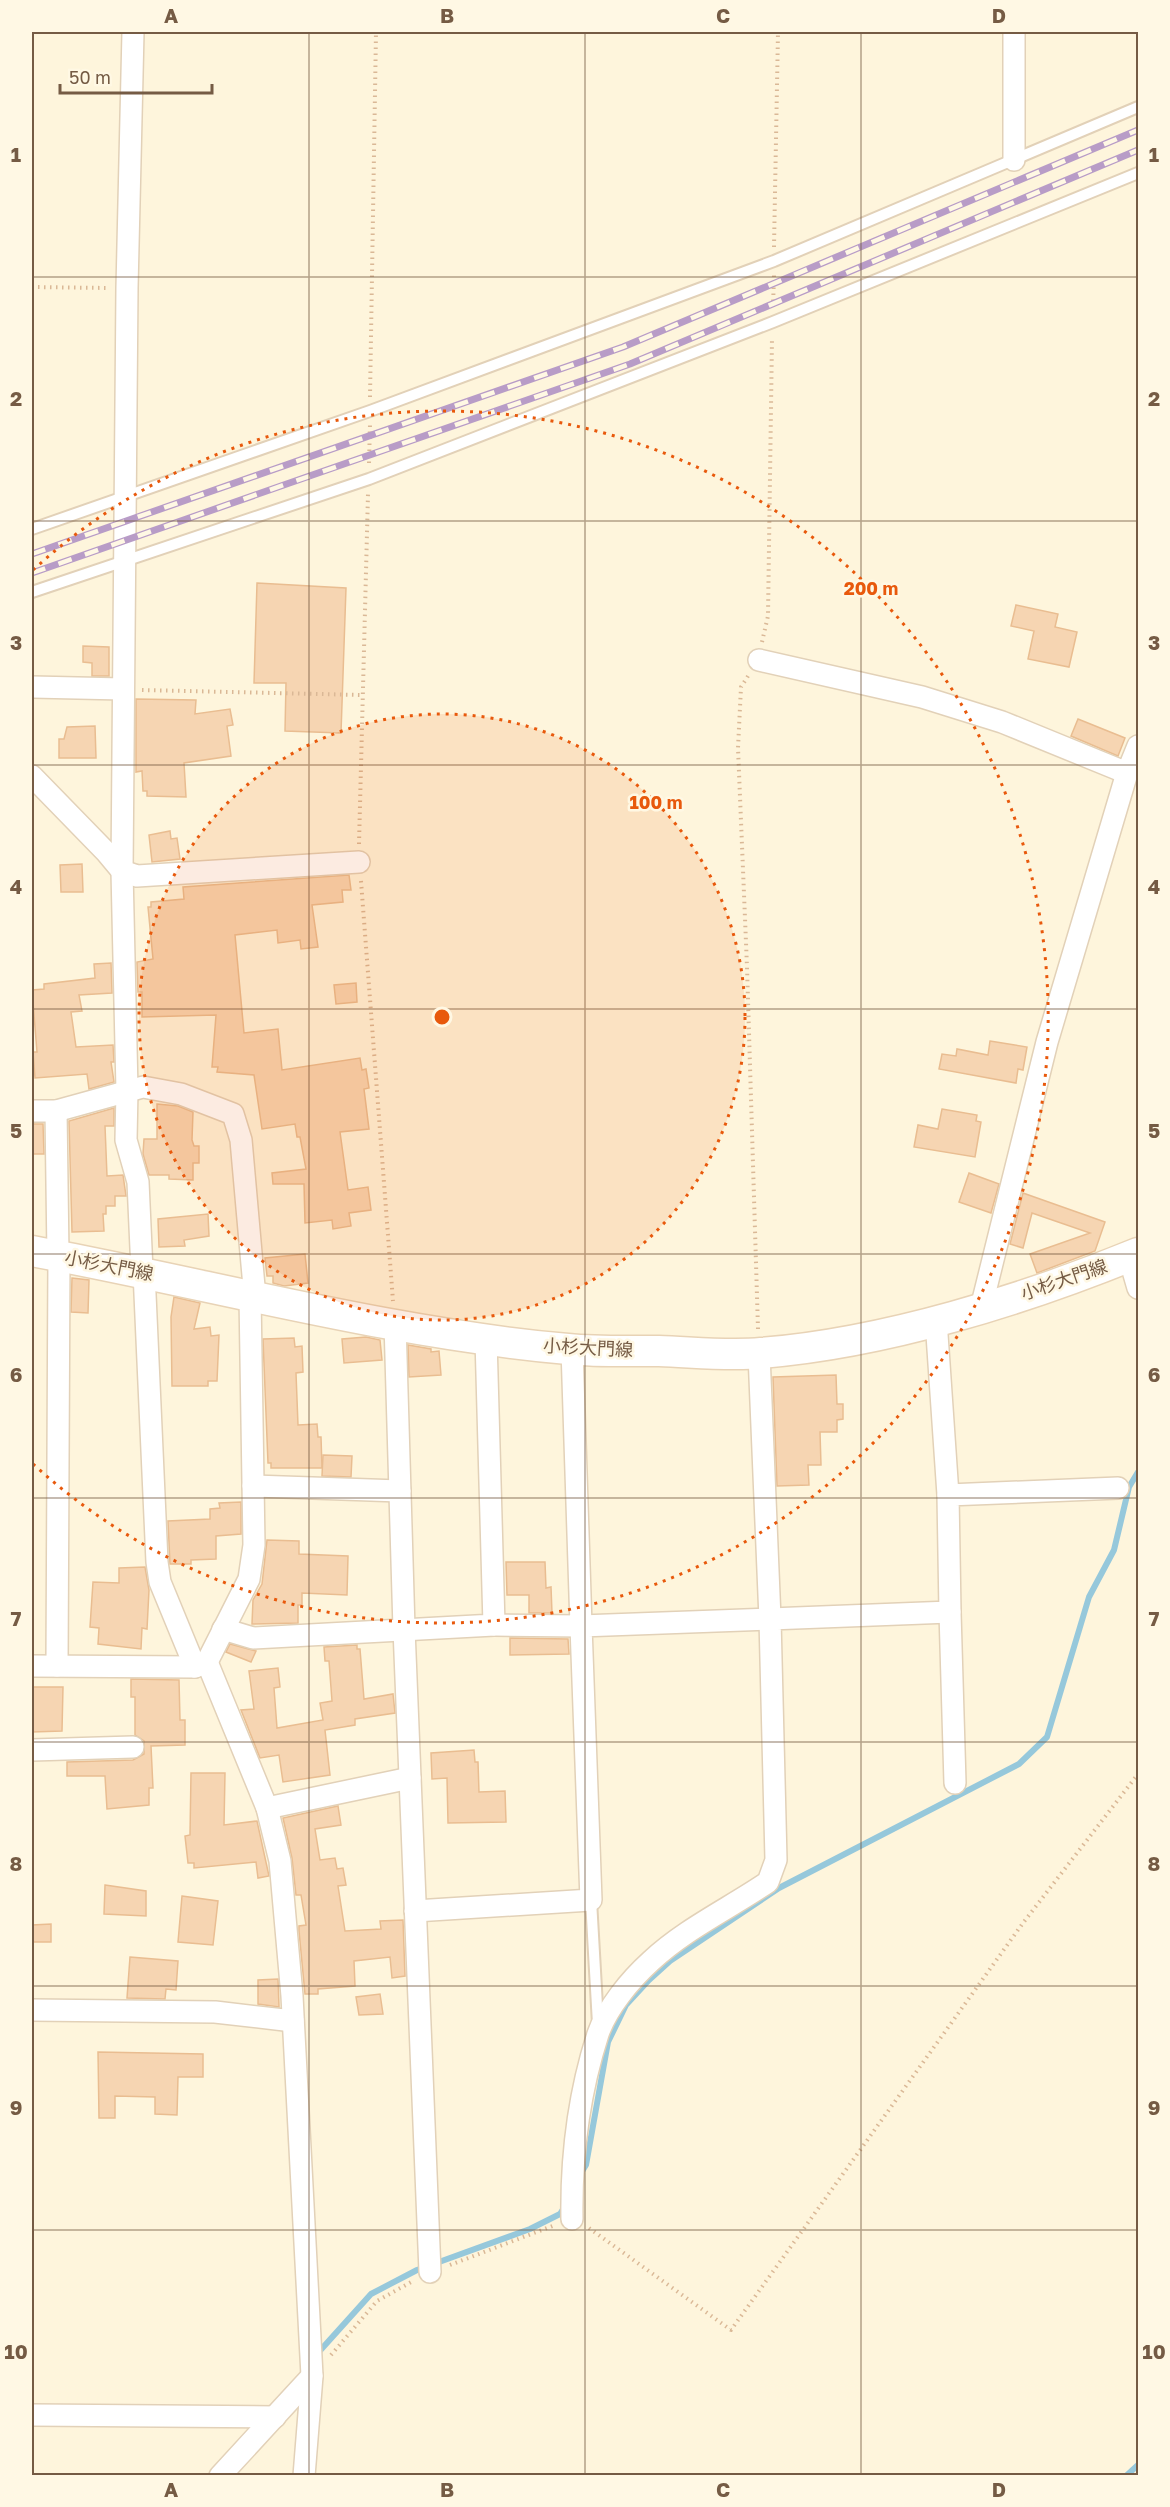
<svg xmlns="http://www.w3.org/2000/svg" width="1170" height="2507" font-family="'Golos Text','Noto Sans JP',sans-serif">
<rect width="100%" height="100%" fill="#fef5dc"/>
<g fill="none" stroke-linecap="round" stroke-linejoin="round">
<g stroke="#96c8db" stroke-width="6">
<path d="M581 2173 586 2165 608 2042 626 2005 649 1980 670 1961 779 1888 1019 1764 1047 1737 1089 1597 1114 1550 1129 1487 1138 1472"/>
<path d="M317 2354 371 2294 417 2270 530 2229 560 2214 565 2206"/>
<path d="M1126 2476 1138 2465"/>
</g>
</g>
<g fill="#f6d5b2" stroke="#e9bd91" stroke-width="1.5">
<path d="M257 583 346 588 341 733 285 731 286 683H254Z"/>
<path d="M1016 605 1058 614 1055 627 1077 632 1069 667 1028 659 1034 631 1011 626Z"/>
<path d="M83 646 109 647V676H92V663L83 662Z"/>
<path d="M136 699 196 700 195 714 230 709 233 725 227 726 231 756 184 763 186 797 147 796V791H143L142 771 136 772Z"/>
<path d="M1078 719 1125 738 1118 756 1071 736Z"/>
<path d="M95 726 96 758H59V739H64L67 727Z"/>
<path d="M170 831 171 839 177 838 180 859 152 862 149 835Z"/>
<path d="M82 864 83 892H61L60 865Z"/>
<path d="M349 875 351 890H342L343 902 312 905 318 947 301 949 300 940 278 943 277 930 235 935 244 1033 278 1029 282 1070 360 1058 362 1070 366 1069 369 1088 364 1089 369 1129 340 1132 348 1190 368 1187 371 1210 349 1213 351 1226 333 1229 332 1220 305 1223 304 1184H273L272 1173 306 1169 300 1137H297L295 1124 262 1129 254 1075 217 1072 218 1067H212L216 1015 142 1017V992H138L137 962 153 959 148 907H151V902L184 899 183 887Z"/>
<path d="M111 963 112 993 79 995 82 1011 71 1012 76 1047 113 1045 114 1062H111L114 1082 89 1089 87 1074 35 1078 33 1052H37L32 990 44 989V984L95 978 94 964Z"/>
<path d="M356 983 357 1002 336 1004 334 985Z"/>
<path d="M990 1041 1027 1047 1023 1070 1018 1069 1016 1083 939 1069 942 1054 956 1056 957 1049 988 1055Z"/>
<path d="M157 1104 178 1106 193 1112 192 1140 194 1146H199V1163H193V1180L169 1179V1175H149L143 1154 144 1139H157Z"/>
<path d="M114 1108V1126H105L107 1176 123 1175 126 1196H115V1206H106V1214H103L104 1231 72 1232 69 1121Z"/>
<path d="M942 1109 977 1115 976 1121 981 1122 975 1157 914 1147 918 1125 938 1129Z"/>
<path d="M32 1124H43L44 1154H32Z"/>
<path d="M969 1173 999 1184 991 1213 959 1202Z"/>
<path d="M1023 1193 1105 1222 1095 1251 1037 1273 1030 1254 1090 1233 1032 1213 1023 1248 1010 1244Z"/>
<path d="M208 1214 209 1236 184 1240 185 1246 159 1247 158 1219Z"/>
<path d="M305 1254 308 1283 284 1286 273 1283V1276H267L265 1258Z"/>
<path d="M72 1278 89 1280 88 1313 71 1312Z"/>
<path d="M174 1297 200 1303 194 1329 210 1327 211 1336 219 1335 217 1381H208V1386H172L171 1317Z"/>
<path d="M366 1337 380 1340 382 1360 344 1363 342 1339Z"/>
<path d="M294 1338 295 1347 302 1346 303 1372 296 1373 298 1425 317 1424 318 1437H321L322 1468H271V1463H268L263 1339Z"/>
<path d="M408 1345 431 1349V1352L439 1351 441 1375 409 1377Z"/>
<path d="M836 1375 837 1404H843V1419L837 1420V1432H820L821 1465H808L809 1485 777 1486 773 1377Z"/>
<path d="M323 1455 352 1456 351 1477 322 1476Z"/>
<path d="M241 1502V1534L216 1536V1559L191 1560V1564H170L168 1521 210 1519V1509L220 1508 219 1503Z"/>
<path d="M267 1540 299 1541V1554L348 1556 347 1595 302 1593V1605H298V1623L252 1624 253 1600 262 1584Z"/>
<path d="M506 1562H545L546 1588 551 1587 552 1613H529V1595H507Z"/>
<path d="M145 1567 149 1590 147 1629 142 1628 141 1649 98 1644 99 1628 90 1627 93 1582 119 1583V1568Z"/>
<path d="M510 1638 568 1639 569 1654 510 1655Z"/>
<path d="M230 1644 256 1651 251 1662 226 1652Z"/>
<path d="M357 1645V1649H360L364 1699 393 1694 395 1713 355 1719V1725L325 1730 330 1775 283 1782 279 1755 260 1758 241 1710 254 1709 249 1671 278 1668 280 1687 274 1688 277 1728 323 1720 320 1703 332 1701 329 1661H325L324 1647Z"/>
<path d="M131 1679 179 1680 180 1720H185V1745L151 1746 153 1788H149V1805L107 1809 105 1776H67V1762L133 1760 144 1754V1741L135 1735V1697H131Z"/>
<path d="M32 1687H63L62 1731 32 1732Z"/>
<path d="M474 1750 475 1762H478L479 1792 505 1791 506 1822 448 1823 447 1778 432 1779 431 1753Z"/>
<path d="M191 1773H225L224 1825 257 1821 269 1876 258 1878 256 1862 194 1868V1863H188L185 1836 190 1835Z"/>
<path d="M338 1806 341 1825 315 1829 320 1860 335 1858 337 1869 343 1868 346 1885 338 1886 345 1931 381 1929 380 1921 403 1920 405 1976 392 1978 390 1957 354 1961 355 1986 318 1989V1994H305L299 1931V1926L306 1925 301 1895H296L292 1858 283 1818Z"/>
<path d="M105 1885 146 1891V1916L104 1914Z"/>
<path d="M182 1896 218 1901 213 1945 178 1942Z"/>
<path d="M51 1924V1942H32V1925Z"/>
<path d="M130 1957 178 1961 176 1990 166 1989 165 1999 127 1998Z"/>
<path d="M278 1979 279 2007 258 2004V1980Z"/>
<path d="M380 1994 383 2014 359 2015 356 1997Z"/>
<path d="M98 2052 203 2054V2077H178L177 2115 155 2114V2097L115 2096V2118H99Z"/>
</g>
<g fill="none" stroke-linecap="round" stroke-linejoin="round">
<defs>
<g id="lane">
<path d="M32 529 370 411 774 261 1138 107"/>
<path d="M32 592 369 479 773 322 1138 173"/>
<path d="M591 1900 598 2024"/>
</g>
<g id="street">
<path d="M133 32 127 288 122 871 127 1090 126 1140 138 1182 142 1271"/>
<path d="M1014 160V32"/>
<path d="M759 660 922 697 1002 722 1127 773"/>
<path d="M32 687 123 689"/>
<path d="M32 776 107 853 122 871 137 876 359 862"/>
<path d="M32 1111H56L143 1087 181 1094 233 1114 241 1140 255 1298"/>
<path d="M56 1111 58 1256"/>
<path d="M1129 1257 1138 1288"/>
<path d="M144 1272 157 1562 160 1582 195 1667"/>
<path d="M981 1308 1047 1042 1127 773 1138 746"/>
<path d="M936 1320 948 1495"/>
<path d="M395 1323 404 1629 430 2272"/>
<path d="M253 1486 400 1491"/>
<path d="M950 1612 955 1783"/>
<path d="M494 1625 581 1626 572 1349"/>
<path d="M223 1629 253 1638 494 1625 486 1339"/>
<path d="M207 1662 267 1808 280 1861 292 1996 312 2376 304 2476"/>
<path d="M32 1666 195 1667 207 1662 249 1579 254 1545 250 1296"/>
<path d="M57 1666 59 1256"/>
<path d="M32 1750 133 1747"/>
<path d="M267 1808 410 1778"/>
<path d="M415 1911 591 1900 581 1626 770 1619 759 1354"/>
<path d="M32 2010 215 2012 293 2021"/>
<path d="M572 2219C571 2158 579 2093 598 2034 607 2008 630 1980 651 1961 685 1929 730 1908 768 1882L776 1860 770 1619 950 1612 948 1495 1118 1488"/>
<path d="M32 2415 275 2417"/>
<path d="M220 2476 312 2376"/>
</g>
<path id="secondary" d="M32 1251C210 1284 387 1333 568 1349 598 1352 628 1351 659 1351 692 1352 727 1356 761 1353 885 1343 1023 1300 1138 1253"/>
</defs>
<use href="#lane" stroke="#e2d1b8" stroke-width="14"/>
<use href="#street" stroke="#e2d1b8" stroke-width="24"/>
<use href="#secondary" stroke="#e8d3b6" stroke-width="33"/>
<g stroke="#dab896" stroke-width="4" stroke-dasharray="1.5 4.5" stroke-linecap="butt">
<path d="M774 247 778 32"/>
<path d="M32 287 108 288"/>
<path d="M773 307 774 275"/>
<path d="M370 397 376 32"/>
<path d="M369 463 370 425"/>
<path d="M762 642 768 616 772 338"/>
<path d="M748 676 741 687 738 748 747 967 758 1329"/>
<path d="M142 690 362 695"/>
<path d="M359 844 368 494"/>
<path d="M361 881 393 1301"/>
<path d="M589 2228 731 2330 1023 1923 1138 1774"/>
<path d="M450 2265 555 2225"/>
<path d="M331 2355 377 2301 413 2281"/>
</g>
<use href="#lane" stroke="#fff" stroke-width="10"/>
<use href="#street" stroke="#fff" stroke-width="21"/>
<use href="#secondary" stroke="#fff" stroke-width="30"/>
<defs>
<g id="rail">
<path d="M32 554 623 347 1138 130"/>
<path d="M32 573 630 364 1138 150"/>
</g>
</defs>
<use href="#rail" stroke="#b89cc7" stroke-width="7"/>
<use href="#rail" stroke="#fff8e4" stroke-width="4.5" stroke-dasharray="14" stroke-linecap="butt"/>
</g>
<path fill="none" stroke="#755b44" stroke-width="1.5" stroke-opacity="0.55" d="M309 32V2476M585 32V2476M861 32V2476M32 277H1138M32 521H1138M32 765H1138M32 1009H1138M32 1254H1138M32 1498H1138M32 1742H1138M32 1986H1138M32 2230H1138"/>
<circle cx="442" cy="1017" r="303" fill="#e8590c" fill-opacity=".12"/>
<g fill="none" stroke="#e8590c" stroke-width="3" stroke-dasharray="3 6">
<circle cx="442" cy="1017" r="303"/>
<path d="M33 570A606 606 0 1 1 33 1464"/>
</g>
<g text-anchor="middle" stroke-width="5" stroke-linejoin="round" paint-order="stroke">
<g font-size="18" fill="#755b44" stroke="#fff8e4">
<text transform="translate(109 1266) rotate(11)" y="6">小杉大門線</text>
<text transform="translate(1064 1280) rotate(-19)" y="6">小杉大門線</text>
<text transform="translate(588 1348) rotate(3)" y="6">小杉大門線</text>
</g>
</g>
<circle cx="442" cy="1017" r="9" fill="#e8590c" stroke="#fff8e4" stroke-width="3"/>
<g font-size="18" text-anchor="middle" font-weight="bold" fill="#e8590c" stroke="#fff8e4" stroke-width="5" stroke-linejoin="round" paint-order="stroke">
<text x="871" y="595">200 m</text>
<text x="656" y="809">100 m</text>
</g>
<rect width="1170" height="2507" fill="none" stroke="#fff8e4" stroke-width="66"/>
<path d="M60 84v9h152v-9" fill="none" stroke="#755b44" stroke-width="3"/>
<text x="69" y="84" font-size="18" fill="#755b44" stroke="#fff8e4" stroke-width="4.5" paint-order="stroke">50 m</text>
<rect x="33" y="33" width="1104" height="2441" fill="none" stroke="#755b44" stroke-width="2"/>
<g font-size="20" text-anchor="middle" font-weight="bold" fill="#755b44">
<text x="171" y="23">A</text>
<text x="447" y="23">B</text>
<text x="723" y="23">C</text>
<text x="999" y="23">D</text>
<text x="16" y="162">1</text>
<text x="1154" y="162">1</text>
<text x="16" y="406">2</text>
<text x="1154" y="406">2</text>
<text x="16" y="650">3</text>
<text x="1154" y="650">3</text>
<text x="16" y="894">4</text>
<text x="1154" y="894">4</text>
<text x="16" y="1138">5</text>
<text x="1154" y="1138">5</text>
<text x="16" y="1382">6</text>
<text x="1154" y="1382">6</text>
<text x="16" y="1626">7</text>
<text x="1154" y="1626">7</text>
<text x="16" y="1871">8</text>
<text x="1154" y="1871">8</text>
<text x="16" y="2115">9</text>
<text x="1154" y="2115">9</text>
<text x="16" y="2359">10</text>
<text x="1154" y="2359">10</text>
<text x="171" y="2497">A</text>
<text x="447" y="2497">B</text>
<text x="723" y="2497">C</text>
<text x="999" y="2497">D</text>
</g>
</svg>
